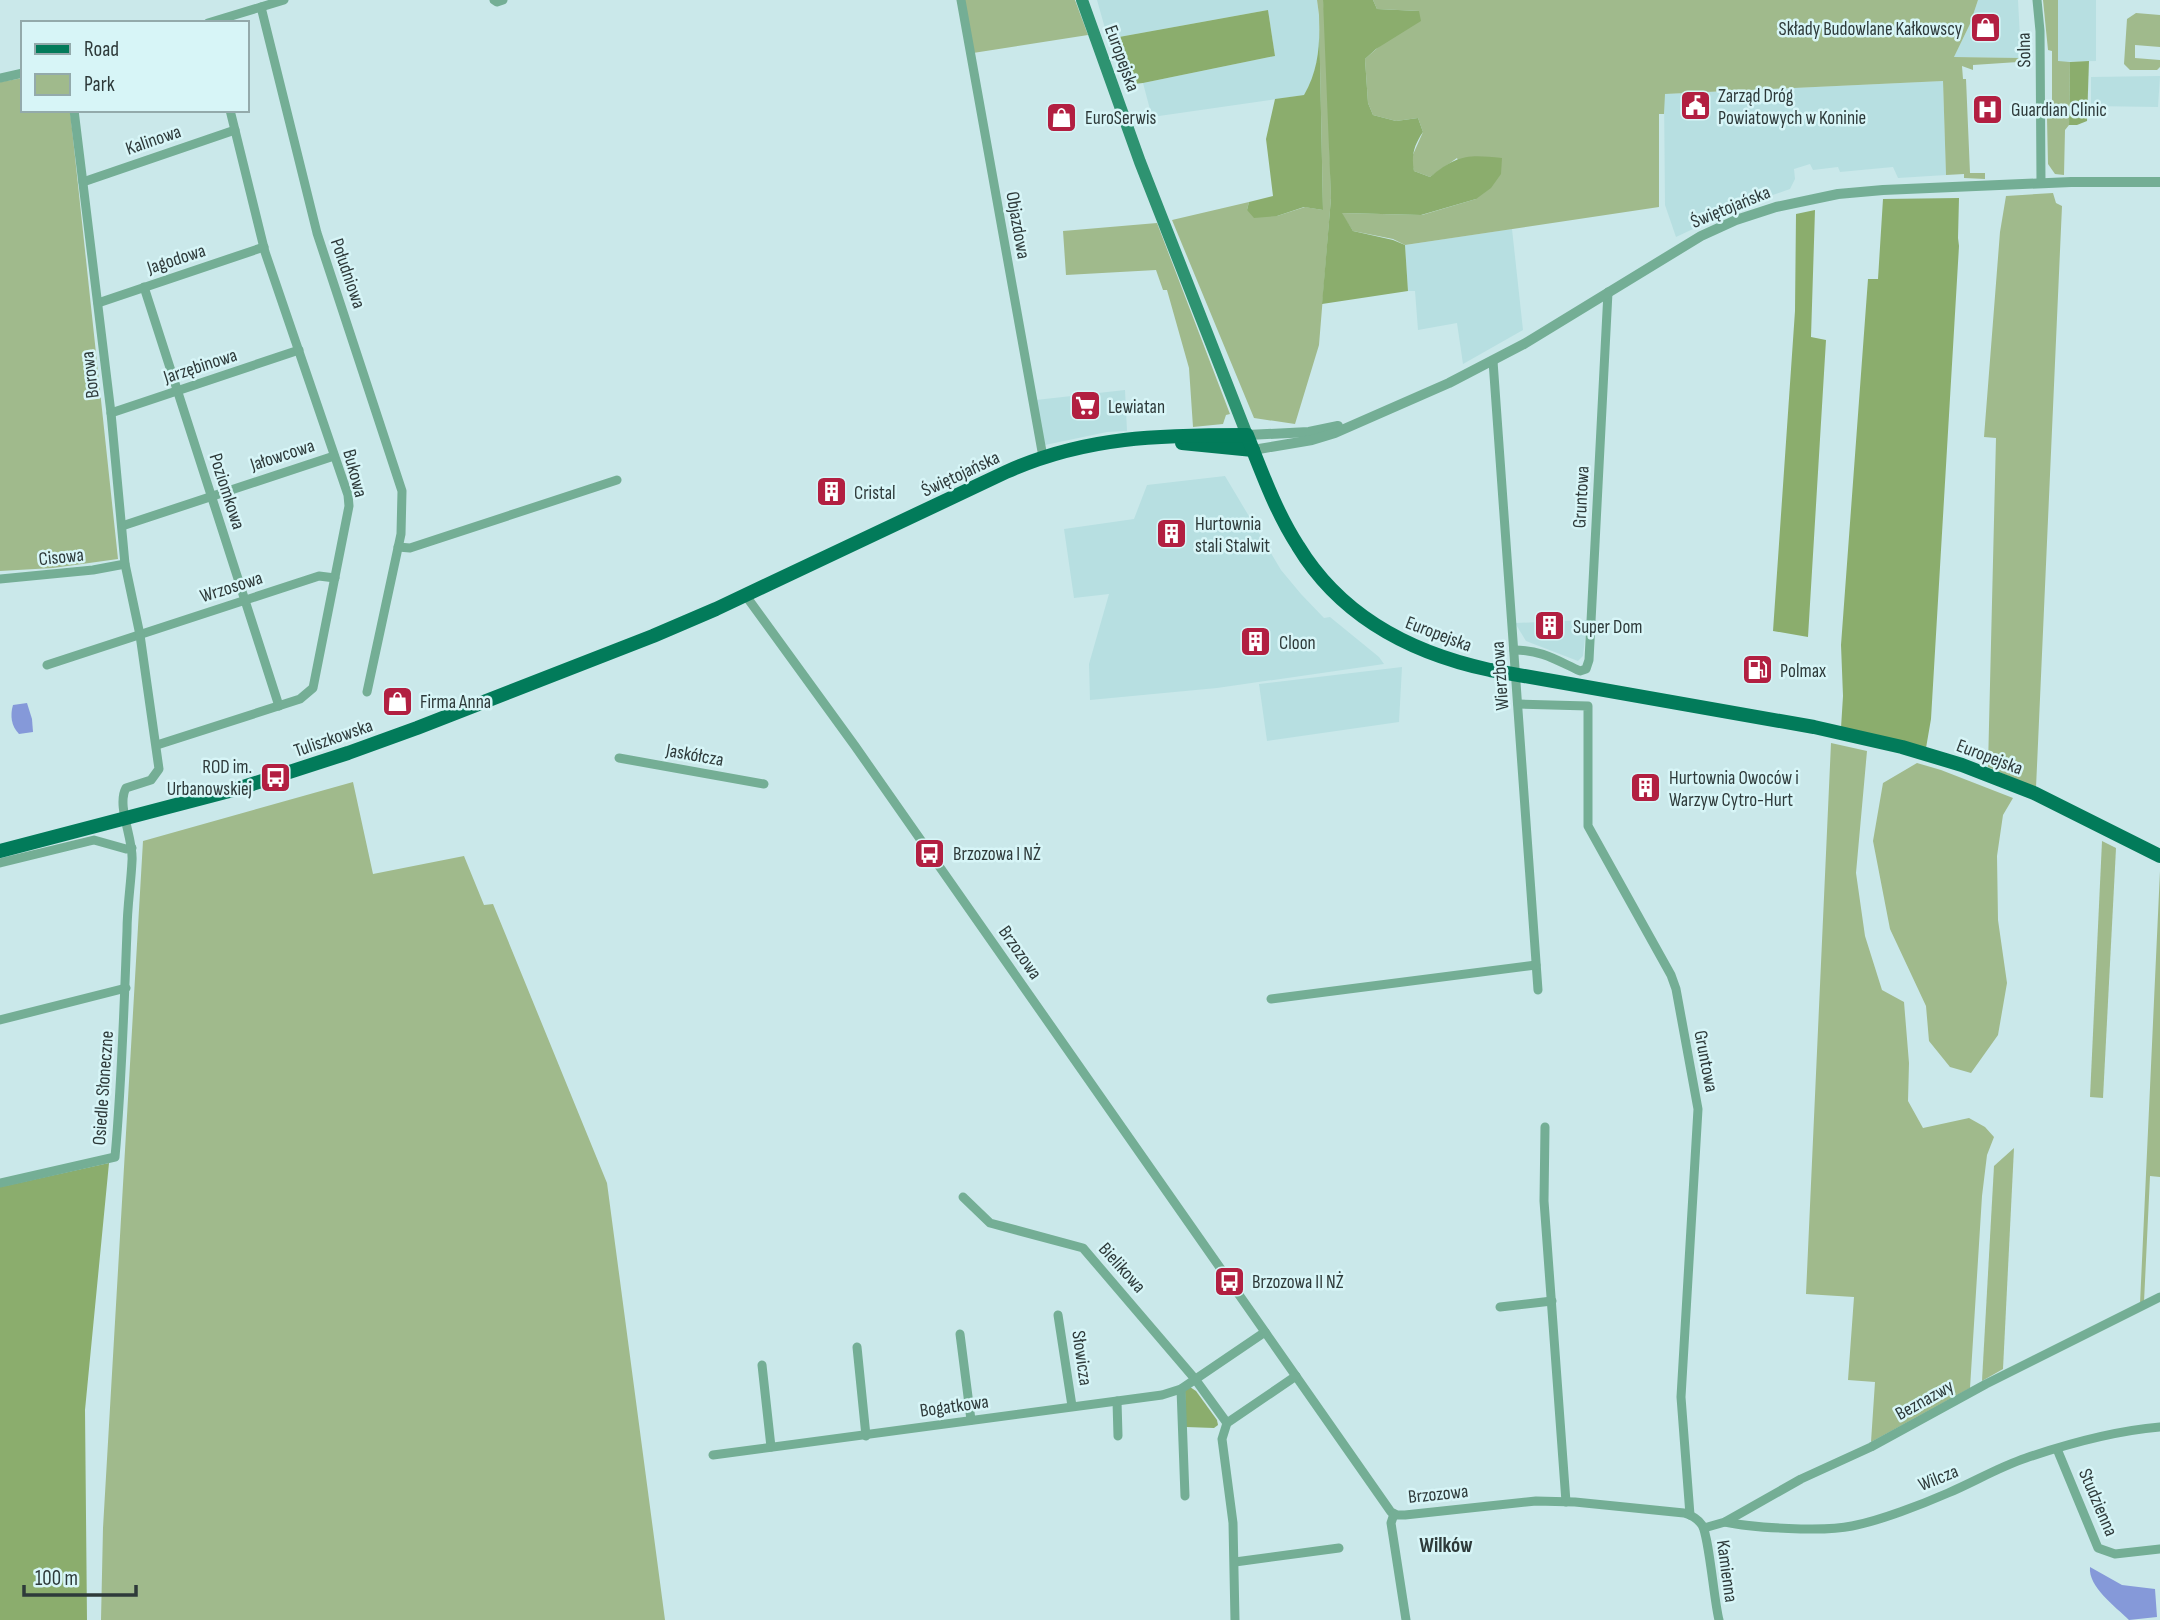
<svg xmlns="http://www.w3.org/2000/svg" width="2160" height="1620" font-family="'Sofia Sans Condensed',sans-serif">
<rect width="100%" height="100%" fill="#cae8ea"/>
<g fill="#b7dfe1">
<path d="M1097 0H1317L1319 15 1320 48 1313 79 1304 95 1152 117 1143 83 1275 56 1268 10 1108 39Z"/>
<path d="M1978 0H2018L2021 58 1954 57 1970 24Z"/>
<path d="M2058 0H2096V61L2058 62Z"/>
<path d="M2160 76 2158 107 2091 106V77Z"/>
<path d="M1943 81 1946 175 1898 178 1893 167 1840 172 1838 167 1813 170 1810 164 1794 169 1795 179 1790 189 1744 205 1676 237 1665 205 1664 94Z"/>
<path d="M1512 229 1523 330 1463 364 1457 323 1418 330 1415 291H1408L1405 245Z"/>
<path d="M1125 390 1127 431 1107 432 1045 445 1036 400Z"/>
<path d="M1225 476 1281 570 1301 594 1324 618 1330 617 1379 657 1384 664 1217 688 1090 700 1089 664 1109 594 1074 598 1064 529 1134 519 1147 485Z"/>
<path d="M1587 620 1583 656 1578 661 1526 641 1515 623Z"/>
<path d="M1402 667 1399 722 1267 741 1259 684Z"/>
</g>
<g fill="#a0ba8c">
<path d="M964 0H1075L1088 35 973 53Z"/>
<path d="M1317 0H1323L1326 26 1331 198 1319 345 1295 424 1254 418 1172 220 1249 202 1247 210 1277 216 1305 207 1323 210 1319 15Z"/>
<path d="M1373 0H1978L1970 24 1954 57 2021 58 2022 68H2019L2018 62 1973 65V70L1962 66 1963 79H1966L1970 173H1985V179L1964 178V174L1946 175 1943 81 1665 94 1664 114H1659V207L1405 245 1393 239 1353 231 1341 213 1422 215 1476 199 1457 158 1430 177 1414 171 1411 159 1423 132 1418 118 1396 121 1373 115 1368 103 1365 59 1419 11 1377 9Z"/>
<path d="M2043 0H2058V61L2070 62 2069 125 2065 130 2064 175 2055 174 2048 164 2047 118 2052 115V51L2048 50Z"/>
<path d="M2136 13 2160 15V47L2135 45V58L2160 60V67L2157 70H2130L2124 64 2127 19Z"/>
<path d="M23 78V110H70L118 559 53 568 0 571V82Z"/>
<path d="M2053 193 2056 203 2062 206 2036 788 1988 767 1996 438 1984 437 2000 232 2006 196Z"/>
<path d="M1157 223 1230 414 1226 415 1223 424 1193 427 1189 368 1167 290H1163L1156 270 1066 275 1063 231Z"/>
<path d="M1831 743 1867 751 1856 873 1865 936 1882 990 1904 1002 1909 1063 1908 1101 1923 1128 1969 1118 1985 1127 1994 1137 1987 1155 1982 1196 1970 1388 1871 1442 1875 1382 1848 1380 1854 1297 1806 1294Z"/>
<path d="M1917 763 1941 770 2013 798 2003 815 1997 856 1998 920 2007 983 1998 1035 1971 1073 1950 1067 1929 1041 1926 1006 1890 929 1873 841 1883 783Z"/>
<path d="M353 782 373 874 464 856 484 905 493 904 607 1183 665 1620H101L103 1528 143 841Z"/>
<path d="M2102 841 2116 848 2103 1098 2090 1097Z"/>
<path d="M2160 871V1177L2150 1176 2144 1302 2140 1304Z"/>
<path d="M2014 1148 2003 1369 1982 1381 1994 1166Z"/>
</g>
<g fill="#8bad6d">
<path d="M1323 0H1373L1377 9 1419 11 1421 21 1376 49 1365 59 1368 103 1373 115 1396 121 1418 118 1423 132C1414 145 1411 156 1414 171L1430 177C1457 155 1467 154 1502 158L1501 174 1491 188 1476 199 1421 215 1342 213 1353 231 1393 240 1405 245 1408 291 1322 304 1331 198Z"/>
<path d="M1268 10 1275 56 1143 83 1125 85 1108 39Z"/>
<path d="M1319 15 1323 210 1304 207 1277 216 1254 218 1247 210 1249 202 1273 196 1266 139 1275 99 1304 95C1319 69 1320 44 1319 15Z"/>
<path d="M2089 61 2087 121 2077 125H2069L2070 62Z"/>
<path d="M1959 198 1958 238 1959 246 1931 719 1926 748 1841 728 1843 696 1841 645 1868 279H1878L1883 199Z"/>
<path d="M1815 210 1811 337 1826 340 1808 637 1773 631 1795 311 1796 214Z"/>
<path d="M109 1163 85 1410 87 1620H0V1187Z"/>
<path d="M1190 1387 1196 1391 1217 1420 1218 1425 1214 1428 1186 1427 1185 1390Z"/>
</g>
<g fill="#8599d9">
<path d="M27 703 32 719 33 732 19 734C11 726 10 715 13 705Z"/>
<path d="M2090 1567 2122 1585 2155 1589 2157 1617 2129 1620C2115 1606 2088 1587 2090 1567Z"/>
</g>
<g fill="none" stroke-linecap="round" stroke-linejoin="round">
<g stroke="#74ae95" stroke-width="9">
<path d="M494 0 497 2 503 0"/>
<path d="M961 0 1043 457"/>
<path d="M2037 0 2040 31 2041 183"/>
<path d="M261 7 317 233 402 491 401 534 367 692"/>
<path d="M208 23 284 0"/>
<path d="M0 78 23 73"/>
<path d="M83 182 235 130"/>
<path d="M144 287 279 706"/>
<path d="M98 303 264 247"/>
<path d="M1493 361 1538 990"/>
<path d="M111 413 299 350"/>
<path d="M122 526 334 456"/>
<path d="M398 547 410 548 617 480"/>
<path d="M0 579 93 570 125 564"/>
<path d="M746 596 855 746 1391 1512 1397 1515H1405L1536 1501 1575 1502 1684 1513C1691 1515 1698 1519 1702 1525 1709 1536 1714 1601 1719 1620"/>
<path d="M1514 650C1542 650 1556 660 1580 671L1586 669 1589 660 1608 292"/>
<path d="M47 665 319 576 335 578"/>
<path d="M1518 704 1588 706V826L1671 975 1676 989 1698 1109 1681 1397 1690 1515"/>
<path d="M157 745 300 699 313 688 349 506 348 495 265 252 230 110"/>
<path d="M619 758 764 784"/>
<path d="M0 863 94 840 126 849 132 848"/>
<path d="M1271 999 1536 965"/>
<path d="M0 1020 126 988"/>
<path d="M1545 1127 1544 1201 1566 1502"/>
<path d="M0 1183 115 1157C122 1081 124 1006 127 931 127 907 131 884 132 861 134 839 116 806 126 788L151 780 159 769 140 635 125 564 111 413 74 110"/>
<path d="M963 1197 990 1223 1083 1248 1195 1379 1227 1423"/>
<path d="M1500 1307 1552 1301"/>
<path d="M1058 1315 1072 1406"/>
<path d="M960 1334 971 1420"/>
<path d="M857 1347 866 1436"/>
<path d="M762 1365 771 1447"/>
<path d="M1181 1389 1185 1496"/>
<path d="M1117 1401 1118 1436"/>
<path d="M2057 1449 2098 1548 2115 1554 2160 1549"/>
<path d="M713 1455 1162 1395 1181 1389 1265 1332"/>
<path d="M1394 1514 1391 1523 1406 1620"/>
<path d="M1725 1522C1753 1528 1824 1532 1852 1526 1879 1521 1923 1504 1948 1493 1974 1482 1999 1467 2026 1458 2070 1443 2113 1431 2160 1427"/>
<path d="M1704 1528 1725 1522 1801 1479 1871 1447 1986 1384 2160 1297"/>
<path d="M1235 1562 1339 1548"/>
<path d="M1235 1620 1233 1523 1222 1439 1227 1423 1296 1376"/>
</g>
<g stroke="#74ae95" stroke-width="10">
<path d="M1247 435 1309 432 1338 426"/>
<path d="M1253 450 1312 440 1335 433 1449 383 1524 344 1701 236 1736 220 1776 207 1838 194 1883 190 2071 182H2160"/>
</g>
<path stroke="#2e9371" stroke-width="12" d="M1082 0 1140 162 1247 435"/>
<g stroke="#027b5a" stroke-width="14">
<path d="M1182 443 1253 450"/>
<path d="M0 851 237 789 348 753 417 728 653 636 716 609 1006 472C1086 436 1161 435 1247 435 1262 473 1276 512 1298 546 1341 617 1411 653 1490 670L1814 727 1902 747 1962 765 2034 793 2160 856"/>
</g>
</g>
<defs>
<symbol id="shop-square" viewBox="-11 -11 22 22"><rect x="-9" y="-9" width="18" height="18" rx="4" fill="#b21f41" stroke="#d7f5f7"/><path d="M-5-2.5h2.3a2.7 3.5 0 0 1 5.4 0H5L5.5 6h-11ZM-1.5-2.5h3a1.5 2.3 0 0 0-3 0Z" fill="#fff"/></symbol>
<symbol id="civic-square" viewBox="-11 -11 22 22"><rect x="-9" y="-9" width="18" height="18" rx="4" fill="#b21f41" stroke="#d7f5f7"/><path d="M-.6-6.5H3V-4.5H.6V-3L4-1V1h2V6H-6V1h2V-1L-.6-3ZM-1.2 2.5V6h2.4V2.5Z" fill="#fff"/></symbol>
<symbol id="hospital-square" viewBox="-11 -11 22 22"><rect x="-9" y="-9" width="18" height="18" rx="4" fill="#b21f41" stroke="#d7f5f7"/><path d="M-5-5h3v3.5h4V-5h3V5h-3V1.5h-4V5h-3Z" fill="#fff"/></symbol>
<symbol id="supermarket-square" viewBox="-11 -11 22 22"><rect x="-9" y="-9" width="18" height="18" rx="4" fill="#b21f41" stroke="#d7f5f7"/><path d="M-6-5.5h2.5l.6 2H6L4.5 2H-2.5L-4.4-4H-6ZM-1.5 3.2a1.3 1.3 0 1 0 .1 0ZM3 3.2a1.3 1.3 0 1 0 .1 0Z" fill="#fff"/></symbol>
<symbol id="building-square" viewBox="-11 -11 22 22"><rect x="-9" y="-9" width="18" height="18" rx="4" fill="#b21f41" stroke="#d7f5f7"/><path d="M-4-6H4V6H1V3H-1V6H-4ZM-2.5-4.3h1.7v1.8h-1.7ZM.8-4.3h1.7v1.8H.8ZM-2.5-1h1.7V.8h-1.7ZM.8-1h1.7V.8H.8Z" fill="#fff"/></symbol>
<symbol id="fuel-square" viewBox="-11 -11 22 22"><rect x="-9" y="-9" width="18" height="18" rx="4" fill="#b21f41" stroke="#d7f5f7"/><path d="M-5.5-6h7V0h2V4h1.3V-2.5L3-4.5l.8-.8L6-3V5H2.5V1h-1V6h-7ZM-4.2-4.7v3.2H.2V-4.7Z" fill="#fff"/></symbol>
<symbol id="bus-square" viewBox="-11 -11 22 22"><rect x="-9" y="-9" width="18" height="18" rx="4" fill="#b21f41" stroke="#d7f5f7"/><path d="M-5-6H5V4H4V6H2V4H-2V6H-4V4H-5ZM-3.5-4V0h7V-4ZM-3.5 1.2v1.5H-2V1.2ZM2 1.2v1.5H3.5V1.2Z" fill="#fff"/></symbol>
</defs>
<g fill-rule="evenodd">
<use href="#shop-square" x="1968" y="10" width="35" height="35"/>
<use href="#civic-square" x="1678" y="88" width="35" height="35"/>
<use href="#hospital-square" x="1970" y="92" width="35" height="35"/>
<use href="#shop-square" x="1044" y="100" width="35" height="35"/>
<use href="#supermarket-square" x="1068" y="388" width="35" height="35"/>
<use href="#building-square" x="814" y="474" width="35" height="35"/>
<use href="#building-square" x="1154" y="516" width="35" height="35"/>
<use href="#building-square" x="1532" y="608" width="35" height="35"/>
<use href="#building-square" x="1238" y="624" width="35" height="35"/>
<use href="#fuel-square" x="1740" y="652" width="35" height="35"/>
<use href="#shop-square" x="380" y="684" width="35" height="35"/>
<use href="#bus-square" x="258" y="760" width="35" height="35"/>
<use href="#building-square" x="1628" y="770" width="35" height="35"/>
<use href="#bus-square" x="912" y="836" width="35" height="35"/>
<use href="#bus-square" x="1212" y="1264" width="35" height="35"/>
</g>
<g text-anchor="middle" stroke-width="5" stroke-linejoin="round" paint-order="stroke">
<g font-size="19" fill="#2e3a3a" stroke="#d7f5f7" text-anchor="start">
<text x="1962" y="35" text-anchor="end">Składy Budowlane Kałkowscy</text>
<text x="1718" y="102">Zarząd Dróg<tspan x="1718" dy="22">Powiatowych w Koninie</tspan></text>
<text x="2011" y="116">Guardian Clinic</text>
<text x="1085" y="124">EuroSerwis</text>
<text x="1108" y="413">Lewiatan</text>
<text x="854" y="499">Cristal</text>
<text x="1195" y="530">Hurtownia<tspan x="1195" dy="22">stali Stalwit</tspan></text>
<text x="1573" y="633">Super Dom</text>
<text x="1279" y="649">Cloon</text>
<text x="1780" y="677">Polmax</text>
<text x="420" y="708">Firma Anna</text>
<text x="252" y="773" text-anchor="end">ROD im.<tspan x="252" dy="22">Urbanowskiej</tspan></text>
<text x="1669" y="784">Hurtownia Owoców i<tspan x="1669" dy="22">Warzyw Cytro-Hurt</tspan></text>
<text x="953" y="860">Brzozowa I NŻ</text>
<text x="1252" y="1288">Brzozowa II NŻ</text>
</g>
<g font-size="19" fill="#2e3a3a" stroke="#d7f5f7">
<text transform="translate(2023 50) rotate(-91)" y="7">Solna</text>
<text transform="translate(1123 58) rotate(70)" y="7">Europejska</text>
<text transform="translate(153 139) rotate(-19)" y="7">Kalinowa</text>
<text transform="translate(1730 206) rotate(-22)" y="7">Świętojańska</text>
<text transform="translate(1019 225) rotate(80)" y="7">Objazdowa</text>
<text transform="translate(176 258) rotate(-18)" y="7">Jagodowa</text>
<text transform="translate(349 273) rotate(71)" y="7">Południowa</text>
<text transform="translate(200 365) rotate(-18)" y="7">Jarzębinowa</text>
<text transform="translate(89 375) rotate(-97)" y="7">Borowa</text>
<text transform="translate(282 454) rotate(-18)" y="7">Jałowcowa</text>
<text transform="translate(356 473) rotate(75)" y="7">Bukowa</text>
<text transform="translate(960 473) rotate(-25)" y="7">Świętojańska</text>
<text transform="translate(228 491) rotate(72)" y="7">Poziomkowa</text>
<text transform="translate(1580 497) rotate(-87)" y="7">Gruntowa</text>
<text transform="translate(61 556) rotate(-6)" y="7">Cisowa</text>
<text transform="translate(231 586) rotate(-18)" y="7">Wrzosowa</text>
<text transform="translate(1439 633) rotate(21)" y="7">Europejska</text>
<text transform="translate(1499 676) rotate(-94)" y="7">Wierzbowa</text>
<text transform="translate(333 737) rotate(-19)" y="7">Tuliszkowska</text>
<text transform="translate(695 754) rotate(10)" y="7">Jaskółcza</text>
<text transform="translate(1990 756) rotate(21)" y="7">Europejska</text>
<text transform="translate(1021 952) rotate(55)" y="7">Brzozowa</text>
<text transform="translate(1707 1061) rotate(79)" y="7">Gruntowa</text>
<text transform="translate(102 1088) rotate(-86)" y="7">Osiedle Słoneczne</text>
<text transform="translate(1123 1267) rotate(48)" y="7">Bielikowa</text>
<text transform="translate(1083 1358) rotate(82)" y="7">Słowicza</text>
<text transform="translate(1924 1399) rotate(-29)" y="7">Beznazwy</text>
<text transform="translate(954 1405) rotate(-8)" y="7">Bogatkowa</text>
<text transform="translate(1938 1477) rotate(-22)" y="7">Wilcza</text>
<text transform="translate(1438 1493) rotate(-6)" y="7">Brzozowa</text>
<text transform="translate(2099 1502) rotate(67)" y="7">Studzienna</text>
<text transform="translate(1728 1571) rotate(82)" y="7">Kamienna</text>
</g>
<g font-size="21" font-weight="bold" fill="#2e3a3a" stroke="#d7f5f7">
<text x="1446" y="1552">Wilków</text>
</g>
</g>
<rect x="21" y="21" width="228" height="91" fill="#d7f5f7" stroke="#93aaab" stroke-width="2"/>
<rect x="35" y="44" width="35" height="10" fill="#027b5a" stroke="#93aaab" stroke-width="2"/>
<text x="84" y="56" font-size="21" fill="#2e3a3a">Road</text>
<rect x="35" y="74" width="35" height="21" fill="#a0ba8c" stroke="#93aaab" stroke-width="2"/>
<text x="84" y="91" font-size="21" fill="#2e3a3a">Park</text>
<path d="M24 1585v10h112v-10" fill="none" stroke="#2e3a3a" stroke-width="3.5"/>
<text x="35" y="1585" font-size="21" fill="#2e3a3a" stroke="#d7f5f7" stroke-width="5" paint-order="stroke">100 m</text>
</svg>
